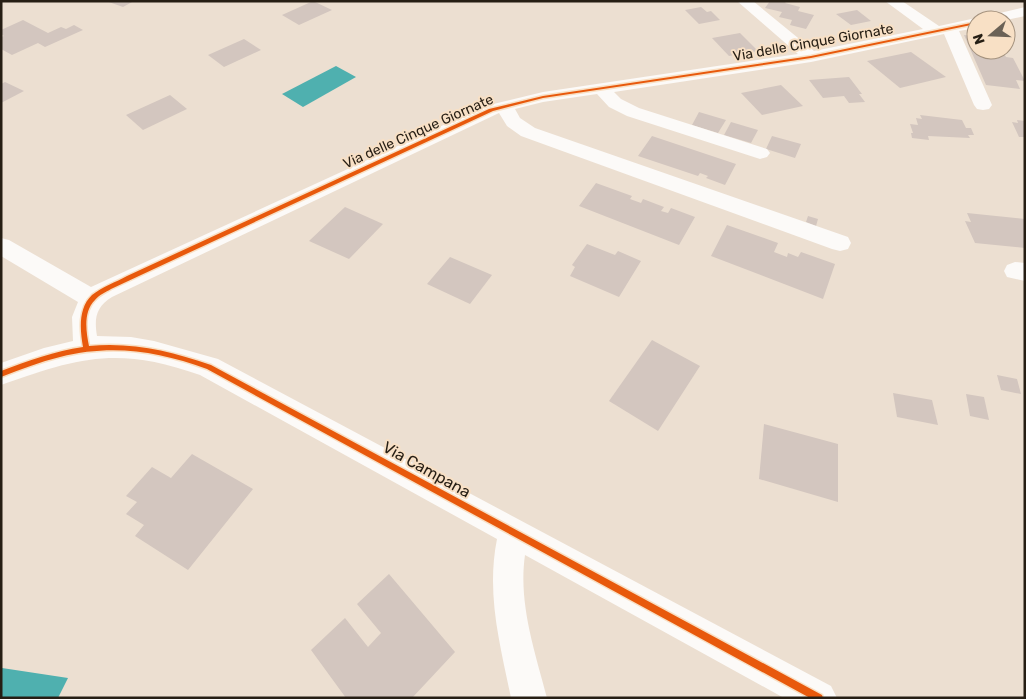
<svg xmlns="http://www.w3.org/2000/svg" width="1026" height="699" font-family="Rubik,sans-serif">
<rect width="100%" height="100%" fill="#ecdfd1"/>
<g fill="#4fb0af">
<path d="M336 66 356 77 303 107 282 94Z"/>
<path d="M2 668 68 678 58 698H1Z"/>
</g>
<g fill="#d3c6bf">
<path d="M106 1H134L123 7Z"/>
<path d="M313 1 332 10 299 25 282 15Z"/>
<path d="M770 1H787L785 3 800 7 798 11 814 15 806 29 790 25 792 20 779 17 782 12 765 8Z"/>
<path d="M701 7 707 12 711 11 720 20 699 24 685 10Z"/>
<path d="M857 10 871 21 851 25 836 14Z"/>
<path d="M23 20 48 33 61 27 66 29 74 25 83 30 45 47 38 43 12 55 1 49V37L4 36 1 34V30Z"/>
<path d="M740 33 758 51 729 56 712 38Z"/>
<path d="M964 35 976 36V50H1002L1006 57 1013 58 1025 81 1016 80 1020 89 986 85Z"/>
<path d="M244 39 261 50 224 67 208 55Z"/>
<path d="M911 52 946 77 900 88 867 61Z"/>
<path d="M849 77 862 94H859L865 102 849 103 844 96 823 98 809 80Z"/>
<path d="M5 82 24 91 1 103V84Z"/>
<path d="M781 85 803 106 762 115 741 93Z"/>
<path d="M170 95 187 109 143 130 126 115Z"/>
<path d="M699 112 726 120 718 133 692 125Z"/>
<path d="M920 115 962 120 966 128H971L974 135H968L970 138 928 136 929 140 912 138 911 133H913L910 124 918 125 916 118 922 119Z"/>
<path d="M1017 120 1025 121V137H1019L1012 122 1018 123Z"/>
<path d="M731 122 758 130 751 143 724 135Z"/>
<path d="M652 136 736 164 725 185 706 178 708 176 700 173 698 176 638 156Z"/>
<path d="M772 136 801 144 795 158 766 149Z"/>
<path d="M596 183 632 196 630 199 641 203 643 199 664 207 661 211 668 213 671 208 695 217 679 245 579 206Z"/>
<path d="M345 207 383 224 349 259 309 241Z"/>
<path d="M967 213 1025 219V248L975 243 965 221 971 222Z"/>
<path d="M808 216 818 219 816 226 806 222Z"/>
<path d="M727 225 778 243 774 252 787 257 788 253 798 257 801 252 835 264 823 299 711 256Z"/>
<path d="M587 244 615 255 618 251 641 261 619 297 570 276 575 267 572 265Z"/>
<path d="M450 257 492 275 470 304 427 284Z"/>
<path d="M652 340 700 366 658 431 609 401Z"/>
<path d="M997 375 1017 379 1021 394 1001 390Z"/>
<path d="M893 393 932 400 938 425 897 417Z"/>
<path d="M966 394 984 397 989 420 970 416Z"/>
<path d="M764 424 838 444V502L759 479Z"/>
<path d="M192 454 253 489 188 570 135 536 144 525 126 514 137 502 126 496 152 467 171 478Z"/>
<path d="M389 574 455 652 412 698H346L311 650 345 618 368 647 381 633 357 604Z"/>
</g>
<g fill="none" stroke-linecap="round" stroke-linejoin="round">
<g fill="#fcfaf8" fill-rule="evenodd">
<path d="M737 1H753L814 51 923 29 885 1H902L939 26 976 18 981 20 983 17 1025 7V16L1006 20H976V28L959 31 992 105 989 109 983 110 977 109 974 105 944 34 811 62 614 92 621 99 639 108 767 149 770 153 767 157 760 159 627 116 609 107 597 94 543 102 515 109 520 118 535 128 848 237 851 243 848 249 840 251 832 249 521 136 507 126 499 113 112 297C96 307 94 318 97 336L131 337 154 341 218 359 831 686 837 698H784L525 555C518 603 535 652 547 698H511C500 644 486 594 497 539L200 375C119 346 79 357 1 385V363L44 348 73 341 72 317 78 302 1 256V238L9 240 91 287 485 106 543 92 798 54Z"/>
<path d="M1015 262 1025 263V281L1007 277 1004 271 1007 265Z"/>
</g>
<defs>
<path id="cycleway" d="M976 22V24L811 58 543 98 493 111 111 289C106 292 99 295 95 300 83 312 86 331 89 346 133 342 170 351 211 365L822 695 823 698H810L207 369C157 351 112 344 60 357 40 362 21 369 1 377V371C28 361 55 351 83 347 80 330 78 308 92 295 102 287 116 282 127 276L489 109 543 96 811 56Z"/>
</defs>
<use href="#cycleway" stroke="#f8e0c5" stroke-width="3"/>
<use href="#cycleway" fill="#e8590c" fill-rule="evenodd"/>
</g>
<g text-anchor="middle" stroke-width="4" stroke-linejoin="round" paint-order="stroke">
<g font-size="14" fill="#261e14" stroke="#f8e0c5">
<text transform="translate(813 42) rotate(-10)" y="5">Via delle Cinque Giornate</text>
<text transform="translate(418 131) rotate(-24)" y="5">Via delle Cinque Giornate</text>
</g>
<g font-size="16" fill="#261e14" stroke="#f8e0c5">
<text transform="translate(427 469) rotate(29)" y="6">Via Campana</text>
</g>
</g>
<rect width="1026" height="699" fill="none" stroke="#261e14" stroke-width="5"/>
<g transform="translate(991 35) rotate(251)"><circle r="24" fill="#f8e0c5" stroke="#a4927e"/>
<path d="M0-4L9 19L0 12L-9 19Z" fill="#6b6256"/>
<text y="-8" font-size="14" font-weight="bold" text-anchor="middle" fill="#261e14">N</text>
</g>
</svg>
